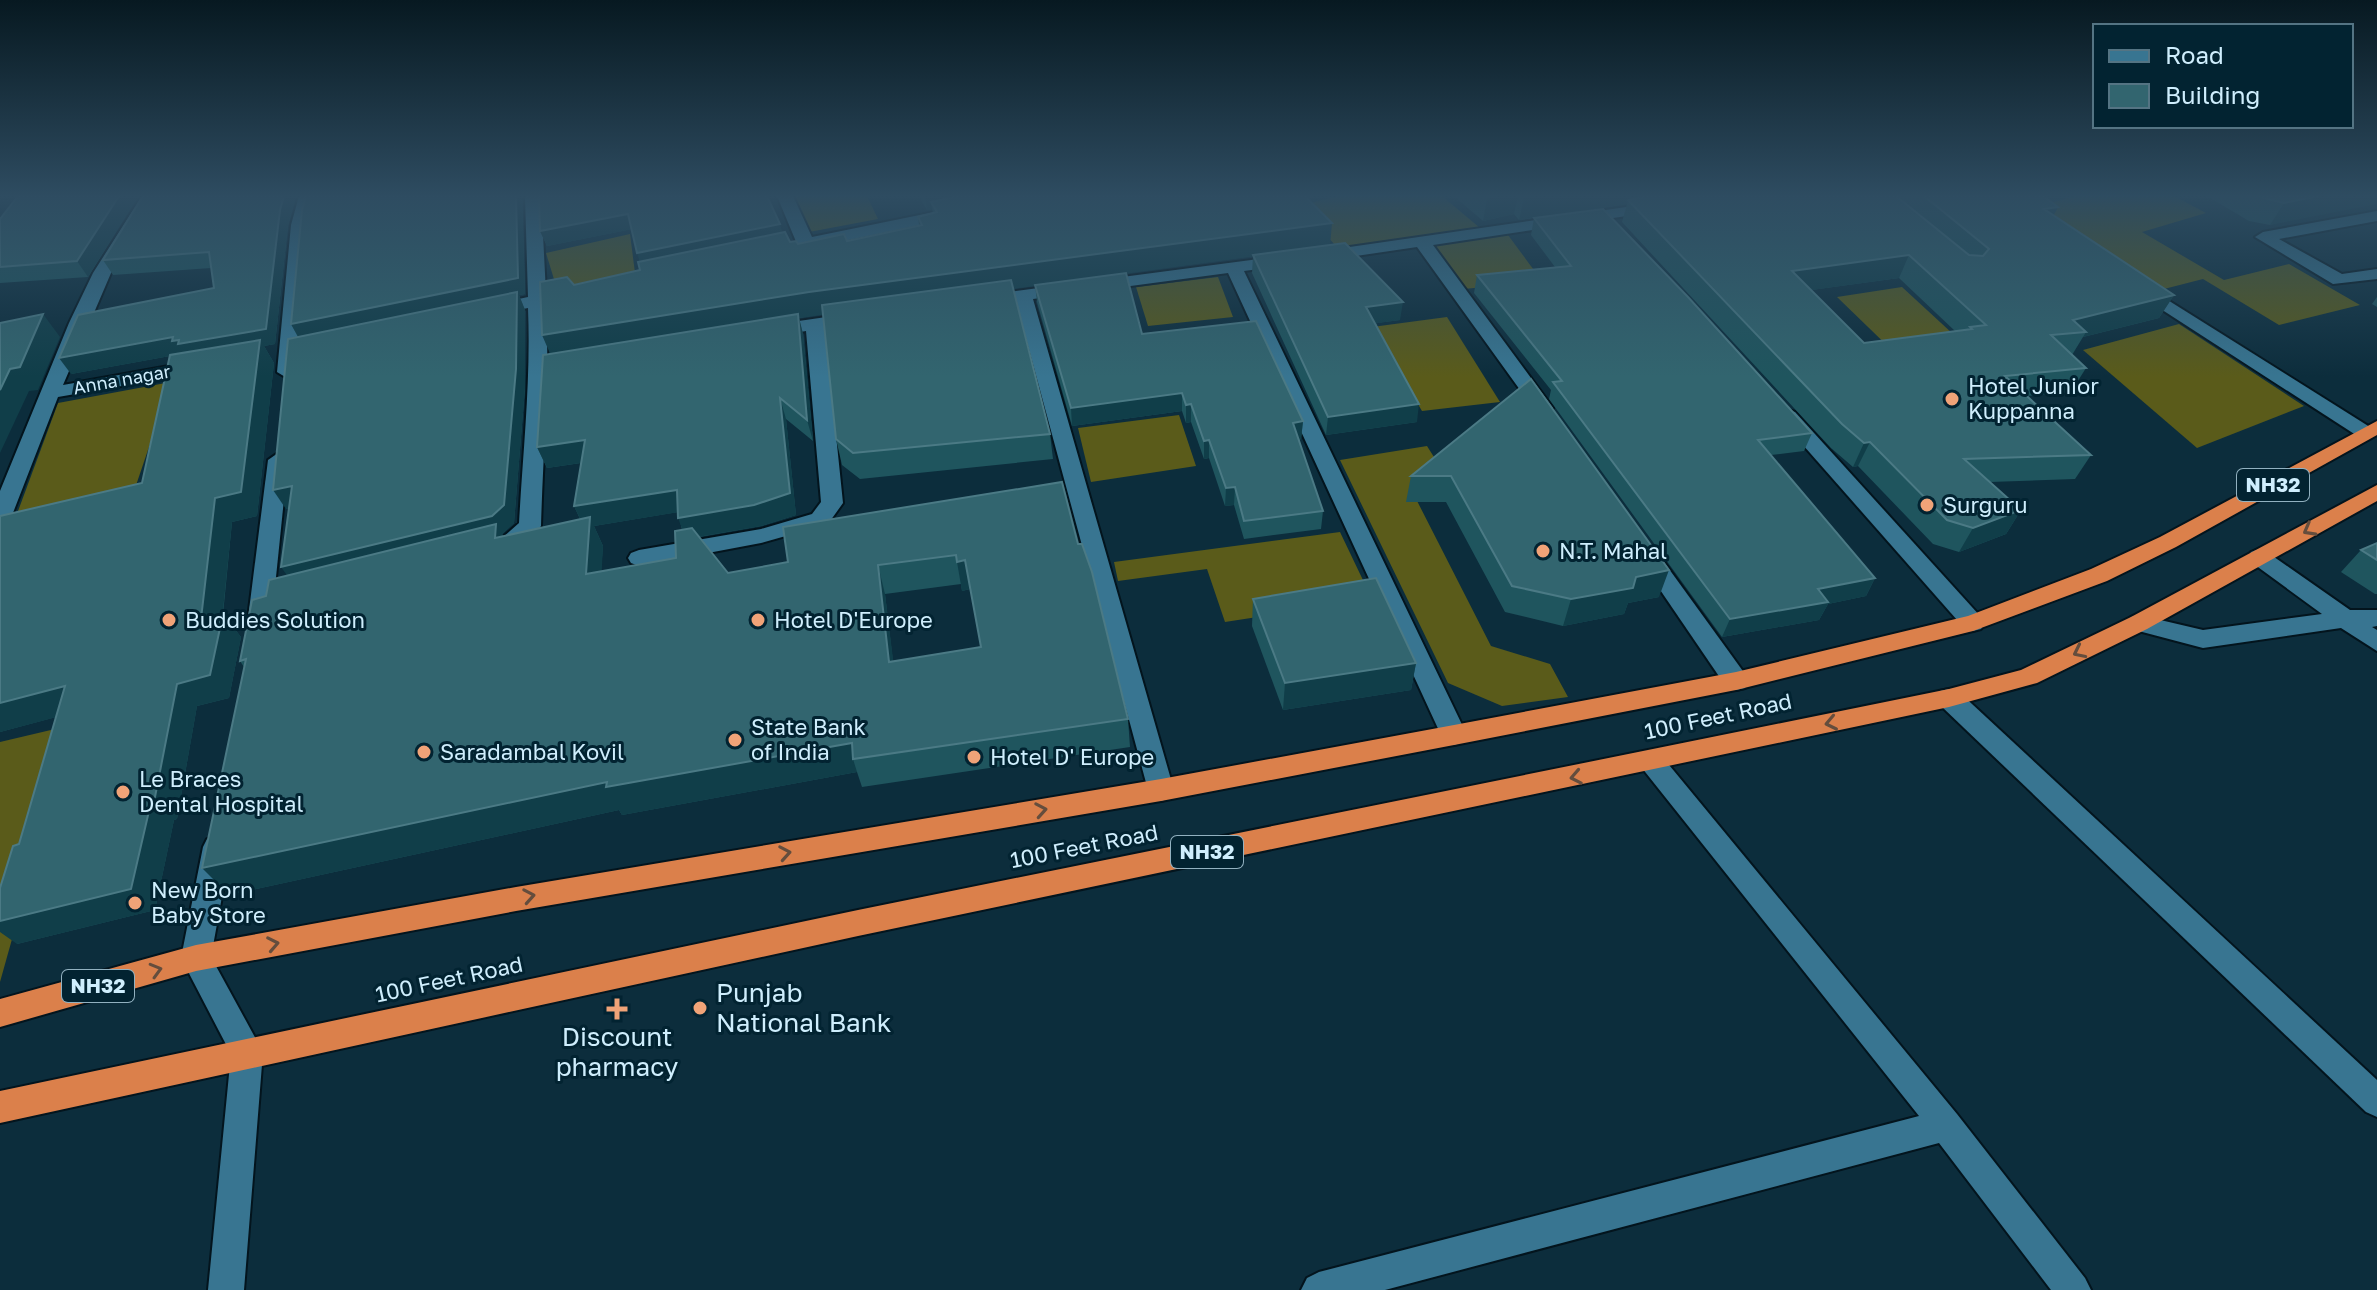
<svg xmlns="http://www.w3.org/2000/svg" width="2377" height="1290" font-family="'Golos Text',sans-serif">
<rect width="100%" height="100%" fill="#0c2d3c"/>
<g fill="#5a5b1a">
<path d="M794 196H867L878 219 809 232Z"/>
<path d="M1338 196H1442L1480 228 1339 249 1298 206Z"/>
<path d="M2051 196H2174L2206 213 2142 232 2224 280 2289 264 2360 305 2279 325 2203 279 2164 289 2028 202Z"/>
<path d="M630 234 635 273 557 289 546 253Z"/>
<path d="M1508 235 1542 281 1464 289 1433 244Z"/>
<path d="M1218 277 1233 317 1148 326 1136 287Z"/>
<path d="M1902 287 1966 346 1899 357 1837 297Z"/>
<path d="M1447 317 1500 402 1422 411 1372 327Z"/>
<path d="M2179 324 2304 406 2197 448 2083 350Z"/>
<path d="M171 382 129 506 11 530 58 403Z"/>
<path d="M1179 415 1196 466 1091 482 1078 428Z"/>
<path d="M1427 446 1439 465 1412 491 1491 646 1550 664 1568 697 1502 706 1448 683 1340 460Z"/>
<path d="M1340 532 1372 599 1225 622 1207 569 1118 581 1114 562Z"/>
<path d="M72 725 0 982V742Z"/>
</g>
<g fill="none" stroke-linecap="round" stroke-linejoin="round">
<defs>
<g id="minor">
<path d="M142 196H158L111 273 63 385 197 361 207 367 197 373 58 397 11 518 8 523 0 525V491L69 323 93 273Z"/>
<path d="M299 196H315L307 225 297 372 287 378 277 372 291 225Z"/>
<path d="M525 196H541L546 293 569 289 578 294 575 298 546 304C550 378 543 452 541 526 531 542 510 557 491 551L488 546 491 541 502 538 519 523C523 451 531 380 528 308L492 315 483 310 486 306 528 297Z"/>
<path d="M777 196H793L812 237 949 209 957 214 949 219 806 249 797 244Z"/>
<path d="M1654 203 1660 205 1662 208 1660 211 1433 245 1553 408 1543 414 1536 412 1417 247 1322 261 1313 256 1322 251Z"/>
<path d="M2377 211V221L2279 239 2342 274 2377 269V279L2333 284 2255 237 2263 232Z"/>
<path d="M1282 256 1291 261 1288 265 1244 271 1467 735 1463 742 1454 745 1445 742 1441 735 1228 273 1033 299 1174 790 1170 798 1161 801 1152 798 1148 790 1016 301 985 305 976 300 985 295Z"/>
<path d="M2139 282 2373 429 2376 433 2366 439 2359 437 2133 291 2130 287Z"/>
<path d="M854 313 860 314 863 318 860 322 825 328 843 503 828 524 761 543 639 566 631 563 628 558 631 553 639 550 761 529 812 514 821 502 806 331 771 337 762 331 771 325Z"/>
<path d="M1788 410 1795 412 1981 617 1985 623 1981 629 1973 631 1965 629 1781 420 1778 416Z"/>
<path d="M278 453 288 460 271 626 267 632 259 635 251 632 247 626 268 460Z"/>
<path d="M1648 548 1656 551 1745 674 1748 681 1745 688 1736 690 1727 688 1637 556 1640 551Z"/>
<path d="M2259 549 2267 552 2350 610H2377V626L2372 627 2377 630V651L2341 628 2203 648 2131 629 2127 623 2131 617 2139 615 2203 630 2322 614 2251 562 2248 557 2251 552Z"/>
<path d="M1949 689 1958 691 2377 1080V1117L2366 1112 1940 705 1937 698 1940 691Z"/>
<path d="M1651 751 1660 754 1957 1114 2085 1278 2091 1290H2051L1939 1143 1385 1290H1301L1307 1278 1319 1272 1919 1116 1642 768 1638 761 1642 754Z"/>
<path d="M217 835 227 839 231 847 211 957 263 1052 244 1290H208L231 1054 181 958 203 847 207 839Z"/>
</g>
<g id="highway">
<path d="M2377 421V435L2176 547 2107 581 1973 631 1736 690 1454 745 1161 801 516 911 196 971 0 1027V999L196 945 516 887 1161 779 1454 725 1736 672 1968 616 2091 569 2160 537Z"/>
<path d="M2377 485V501L2147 629 2037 683 1949 707 858 936 0 1123V1091L858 910 1949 689 2021 670 2131 617Z"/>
</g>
</defs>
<use href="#minor" stroke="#03141d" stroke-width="4"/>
<use href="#highway" stroke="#03141d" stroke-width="4"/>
<use href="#minor" fill="#387591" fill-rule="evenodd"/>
<use href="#highway" fill="#db804b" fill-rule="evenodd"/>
</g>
<g fill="#1f555e" fill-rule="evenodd">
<path d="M18 196H138L88 277 0 283V219Z"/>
<path d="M143 196H296L288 225 275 344 264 346 274 363 257 516 232 522 223 614 241 637 229 698 197 706 177 819 174 820 155 910 17 944 19 844 56 717 0 732V516L142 483 170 356 71 374 214 288 211 268 113 275 103 260Z"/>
<path d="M522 196 525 294 519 295 525 310V388L514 523 502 534 503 536 580 519 574 506 581 463 547 468 537 447 550 354 574 285 640 270V262L632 229 547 246 540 231 539 196 782 232 790 242 798 244 847 241 919 225 918 217 933 213 932 209 927 210 919 196H1317L1307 198 1330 245 1400 320 1376 323 1417 422 1326 435 1252 273 1253 256 1126 273 1142 334 1303 421 1301 439 1299 440 1323 511 1321 529 1244 539 1234 505 1225 506 1209 458 1204 459 1191 422 1186 423 1182 411 1072 426 1037 302 1035 285 1013 288 1050 434 1053 459 860 479 842 465 836 439 823 314 799 318 803 334 813 441 786 419 796 515 761 526 699 537 728 573 1078 544 1128 719 1130 747 862 787 857 772 622 815 619 810 229 895 244 667 240 661 266 596 287 576 289 508 286 509 298 337 291 324ZM678 512 682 530 676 558 601 571 603 546 594 526ZM961 584 962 591 970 589 981 647 893 662 885 594Z"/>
<path d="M1454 196H2075L2052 202 2058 207 2053 215 2174 295 2159 318 2083 337 2072 355 2086 368 2071 392 2027 396 2091 455 2075 479 1990 482 2021 510 2006 534 1959 552 1933 544 1858 466 1853 467 1831 448 1622 222 1627 204 1519 220 1514 214 1483 221ZM1899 278 1955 331 1864 343 1811 290Z"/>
<path d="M2207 196H2377L2270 225 2249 221Z"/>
<path d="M1534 218 1812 433 1804 451 1771 455 1875 578 1866 596 1828 604 1819 620 1722 637 1549 399 1551 390 1474 293 1477 275 1555 267 1531 235Z"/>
<path d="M2377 297V307L2372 304Z"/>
<path d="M1531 379 1659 597 1628 603 1624 614 1563 626 1505 612 1446 502H1406L1411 476Z"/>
<path d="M2377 543V594H2375L2341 572 2361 550Z"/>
<path d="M1253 599 1416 663 1411 690 1283 710 1252 626Z"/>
</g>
<g fill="#103e49">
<path d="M119 196H138L88 277 77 261Z"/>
<path d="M284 196H296L288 225 275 344 264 346 274 363 257 516 232 522 222 620 223 614 241 637 229 698 197 706 177 819 174 820 155 910 17 944 0 932V921L177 684 201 619 181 354 71 374 59 358 173 337 179 340 280 210Z"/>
<path d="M516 196H522L525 294 519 295 525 310V388L514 523 502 534 512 553 294 585 281 567 492 516 300 340 291 324Z"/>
<path d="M925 196H992L931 202 932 209 927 210Z"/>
<path d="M1498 196H1518L1514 214 1483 221 1487 199Z"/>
<path d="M1536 196H1676L1628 200 1627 204 1519 220 1524 198Z"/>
<path d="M2029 196H2075L2022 211Z"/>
<path d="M2319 196H2377V204L2270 225 2284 203Z"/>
<path d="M2058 207 2046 230 2044 209Z"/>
<path d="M628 214 633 229 547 246 540 231Z"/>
<path d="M1332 223 1330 246 799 318 803 334 813 441 807 420 798 318 552 358 542 335 809 292Z"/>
<path d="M780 224 784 239 642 269 637 253Z"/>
<path d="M1909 255 1899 278 1783 294 1792 271Z"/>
<path d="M2174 295 2159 318 2083 337 2086 332 2073 320Z"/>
<path d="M1403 302 1400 320 1364 325 1366 307Z"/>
<path d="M43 314 60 337 38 390 29 391 0 453V390L10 369Z"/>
<path d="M1182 393V411L1072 426 1071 408Z"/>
<path d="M780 398 786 419 796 515 761 526 686 539 678 518Z"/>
<path d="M1191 404V422L1186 423V405Z"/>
<path d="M1419 404 1417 422 1326 435 1328 417Z"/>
<path d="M1303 421 1301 439 1291 441 1293 423Z"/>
<path d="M585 440 594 461 547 468 537 447Z"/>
<path d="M1209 440V458L1204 459V441Z"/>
<path d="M1870 442 1858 466 1853 467 1864 443Z"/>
<path d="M292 486 305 505 286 509 273 490Z"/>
<path d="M1235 487 1234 505 1225 506 1226 488Z"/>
<path d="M677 490 685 511 594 526 603 546 600 603 586 574 584 527 574 506Z"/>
<path d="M2021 510 2006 534 1959 552 1973 528Z"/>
<path d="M965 560 970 589 962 591 957 562Z"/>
<path d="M878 565 885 594 897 691 889 662Z"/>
<path d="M1669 570 1659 597 1628 603 1624 614 1563 626 1571 599 1636 577Z"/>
<path d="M1875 578 1866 596 1828 604 1819 620 1722 637 1730 619 1818 589Z"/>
<path d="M1416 663 1411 690 1283 710 1285 683Z"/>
<path d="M65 686 87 709 0 732V703Z"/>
<path d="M852 743 853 759 857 772 622 815 619 810 229 895 202 868 607 782Z"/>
</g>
<g fill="#32656f" stroke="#4b7a85" stroke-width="2" fill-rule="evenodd">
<path d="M18 196H119L77 261 0 267V219Z"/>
<path d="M143 196H284L280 210 266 329 178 344 179 340 172 341 173 337 59 358 78 315 214 288 209 252 103 260Z"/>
<path d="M306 196H516L518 278 291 324 302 210Z"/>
<path d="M539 196H767L780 224 637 253 628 214 540 231Z"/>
<path d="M959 196H1305L1332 223 809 292 542 335 540 282 567 277 574 285 640 270 638 262 785 232 790 242 796 241 798 244 844 234 847 241 922 225 918 217 937 212 931 202Z"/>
<path d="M1648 196H1896L1969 255 1983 256 1989 249 1924 196H2043L2058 207 2044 209 2174 295 2073 320 2086 332 2051 335 2086 368 2005 376 2091 455 1964 459 2021 510 1973 528 1947 520 1870 442 1864 443 1842 424 1628 200ZM1909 255 1986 325 1970 327 1972 329 1864 343 1792 271Z"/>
<path d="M2260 196H2319L2284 203 2264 198Z"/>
<path d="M1603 209 1688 297 1812 433 1758 440 1875 578 1818 589 1828 602 1730 619 1553 382 1562 381 1477 275 1571 266 1534 218Z"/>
<path d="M1345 243 1403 302 1366 307 1419 404 1328 417 1253 255Z"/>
<path d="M1126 273 1142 334 1256 321 1303 421 1293 423 1323 511 1244 521 1235 487 1226 488 1209 440 1204 441 1191 404 1186 405 1182 393 1071 408 1035 285Z"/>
<path d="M1011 280 1050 434 853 453 836 439 822 305Z"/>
<path d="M517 292 516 369 504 505 492 516 281 567 292 486 273 490 288 339Z"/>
<path d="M43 314 20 367 10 369 0 390V323Z"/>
<path d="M798 314 807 420 780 398 790 493 754 505 678 518 677 490 574 506 585 440 537 447 543 355Z"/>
<path d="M260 340 241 492 215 498 201 619 223 614 210 675 177 684 155 797 152 798 131 889 0 921V888L13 846 19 844 65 686 0 703V516L142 483 170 355Z"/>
<path d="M1531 379 1669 570 1636 577 1633 588 1571 599 1512 586 1451 476H1411Z"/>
<path d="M1062 482 1078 544H1082L1092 572 1128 719 853 759 852 743 606 787 607 782 202 868 246 659 240 661 252 600 266 596 269 580 496 524 495 538 590 517 586 574 676 558 675 531 692 528 728 573 788 562 783 527ZM956 555 957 562 965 560 981 647 889 662 878 565Z"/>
<path d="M2377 543V560L2361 550Z"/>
<path d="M1376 578 1416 663 1285 683 1253 599Z"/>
</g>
<defs><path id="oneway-chevron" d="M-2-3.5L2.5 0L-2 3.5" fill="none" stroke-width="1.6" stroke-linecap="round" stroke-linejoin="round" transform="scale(2)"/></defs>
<g stroke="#644d3d">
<use href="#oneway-chevron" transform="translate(2309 530) rotate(151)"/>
<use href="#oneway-chevron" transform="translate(2079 652) rotate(154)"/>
<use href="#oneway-chevron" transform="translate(1831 723) rotate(168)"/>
<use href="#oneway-chevron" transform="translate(1576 777) rotate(169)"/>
<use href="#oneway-chevron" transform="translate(1041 810) rotate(-10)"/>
<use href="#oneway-chevron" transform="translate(785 853) rotate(-10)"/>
<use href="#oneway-chevron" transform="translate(529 896) rotate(-10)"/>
<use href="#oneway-chevron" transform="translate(273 944) rotate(-11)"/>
<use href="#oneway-chevron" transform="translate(156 970) rotate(-16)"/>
</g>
<linearGradient id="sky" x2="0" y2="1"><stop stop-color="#071921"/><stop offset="0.52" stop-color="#2e4c61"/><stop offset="1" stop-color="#2e4c61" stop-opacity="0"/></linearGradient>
<rect width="2377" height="377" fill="url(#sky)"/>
<g fill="#f0a378" stroke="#022331" stroke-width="3">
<circle cx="1952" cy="399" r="8"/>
<circle cx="1927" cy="505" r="8"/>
<circle cx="1543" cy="551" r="8"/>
<circle cx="169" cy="620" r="8"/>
<circle cx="758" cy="620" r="8"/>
<circle cx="735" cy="740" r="8"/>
<circle cx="424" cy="752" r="8"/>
<circle cx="974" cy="757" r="8"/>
<circle cx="123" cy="792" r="8"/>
<circle cx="135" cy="903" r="8"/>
<circle cx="700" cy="1008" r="8"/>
<path d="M613 997h8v8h8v8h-8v8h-8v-8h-8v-8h8z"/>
</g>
<g text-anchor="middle" stroke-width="6" stroke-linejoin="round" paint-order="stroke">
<g font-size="18" fill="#cfeefd" stroke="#022331">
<text transform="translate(122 380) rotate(-10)" y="6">Anna nagar</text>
</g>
<g fill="#022331" stroke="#92b1c0" stroke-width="2">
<rect x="2237" y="469" width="72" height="32" rx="6"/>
<rect x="1171" y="836" width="72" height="32" rx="6"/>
<rect x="62" y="970" width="72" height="32" rx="6"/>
</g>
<g font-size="20" font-weight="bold" fill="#cfeefd">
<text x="2273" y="492">NH32</text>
<text x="1207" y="859">NH32</text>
<text x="98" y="993">NH32</text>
</g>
<g font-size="22" fill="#cfeefd" stroke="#022331" text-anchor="start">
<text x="1968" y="394">Hotel Junior<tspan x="1968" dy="25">Kuppanna</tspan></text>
<text x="1943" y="513">Surguru</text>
<text x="1559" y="559">N.T. Mahal</text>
<text x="185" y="628">Buddies Solution</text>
<text x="774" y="628">Hotel D'Europe</text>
<text x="751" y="735">State Bank<tspan x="751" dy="25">of India</tspan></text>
<text x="440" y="760">Saradambal Kovil</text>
<text x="990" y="765">Hotel D' Europe</text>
<text x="139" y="787">Le Braces<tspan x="139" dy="25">Dental Hospital</tspan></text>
<text x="151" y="898">New Born<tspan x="151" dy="25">Baby Store</tspan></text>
</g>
<g font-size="22" fill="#cfeefd" stroke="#022331">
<text transform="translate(1718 716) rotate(-12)" y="8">100 Feet Road</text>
<text transform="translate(1084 846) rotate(-11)" y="8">100 Feet Road</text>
<text transform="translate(449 979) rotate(-12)" y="8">100 Feet Road</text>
</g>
<g font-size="26" fill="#cfeefd" stroke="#022331" text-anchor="start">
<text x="716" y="1002">Punjab<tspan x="716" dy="30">National Bank</tspan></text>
<text x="617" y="1046" text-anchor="middle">Discount<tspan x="617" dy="30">pharmacy</tspan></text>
</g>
</g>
<rect x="2093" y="24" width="260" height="104" fill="#022331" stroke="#547483" stroke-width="2"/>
<rect x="2109" y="50" width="40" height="12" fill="#387591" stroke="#547483" stroke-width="2"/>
<text x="2165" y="64" font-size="24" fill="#cfeefd">Road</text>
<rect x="2109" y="84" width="40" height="24" fill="#32656f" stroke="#547483" stroke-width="2"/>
<text x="2165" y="104" font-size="24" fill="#cfeefd">Building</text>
</svg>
